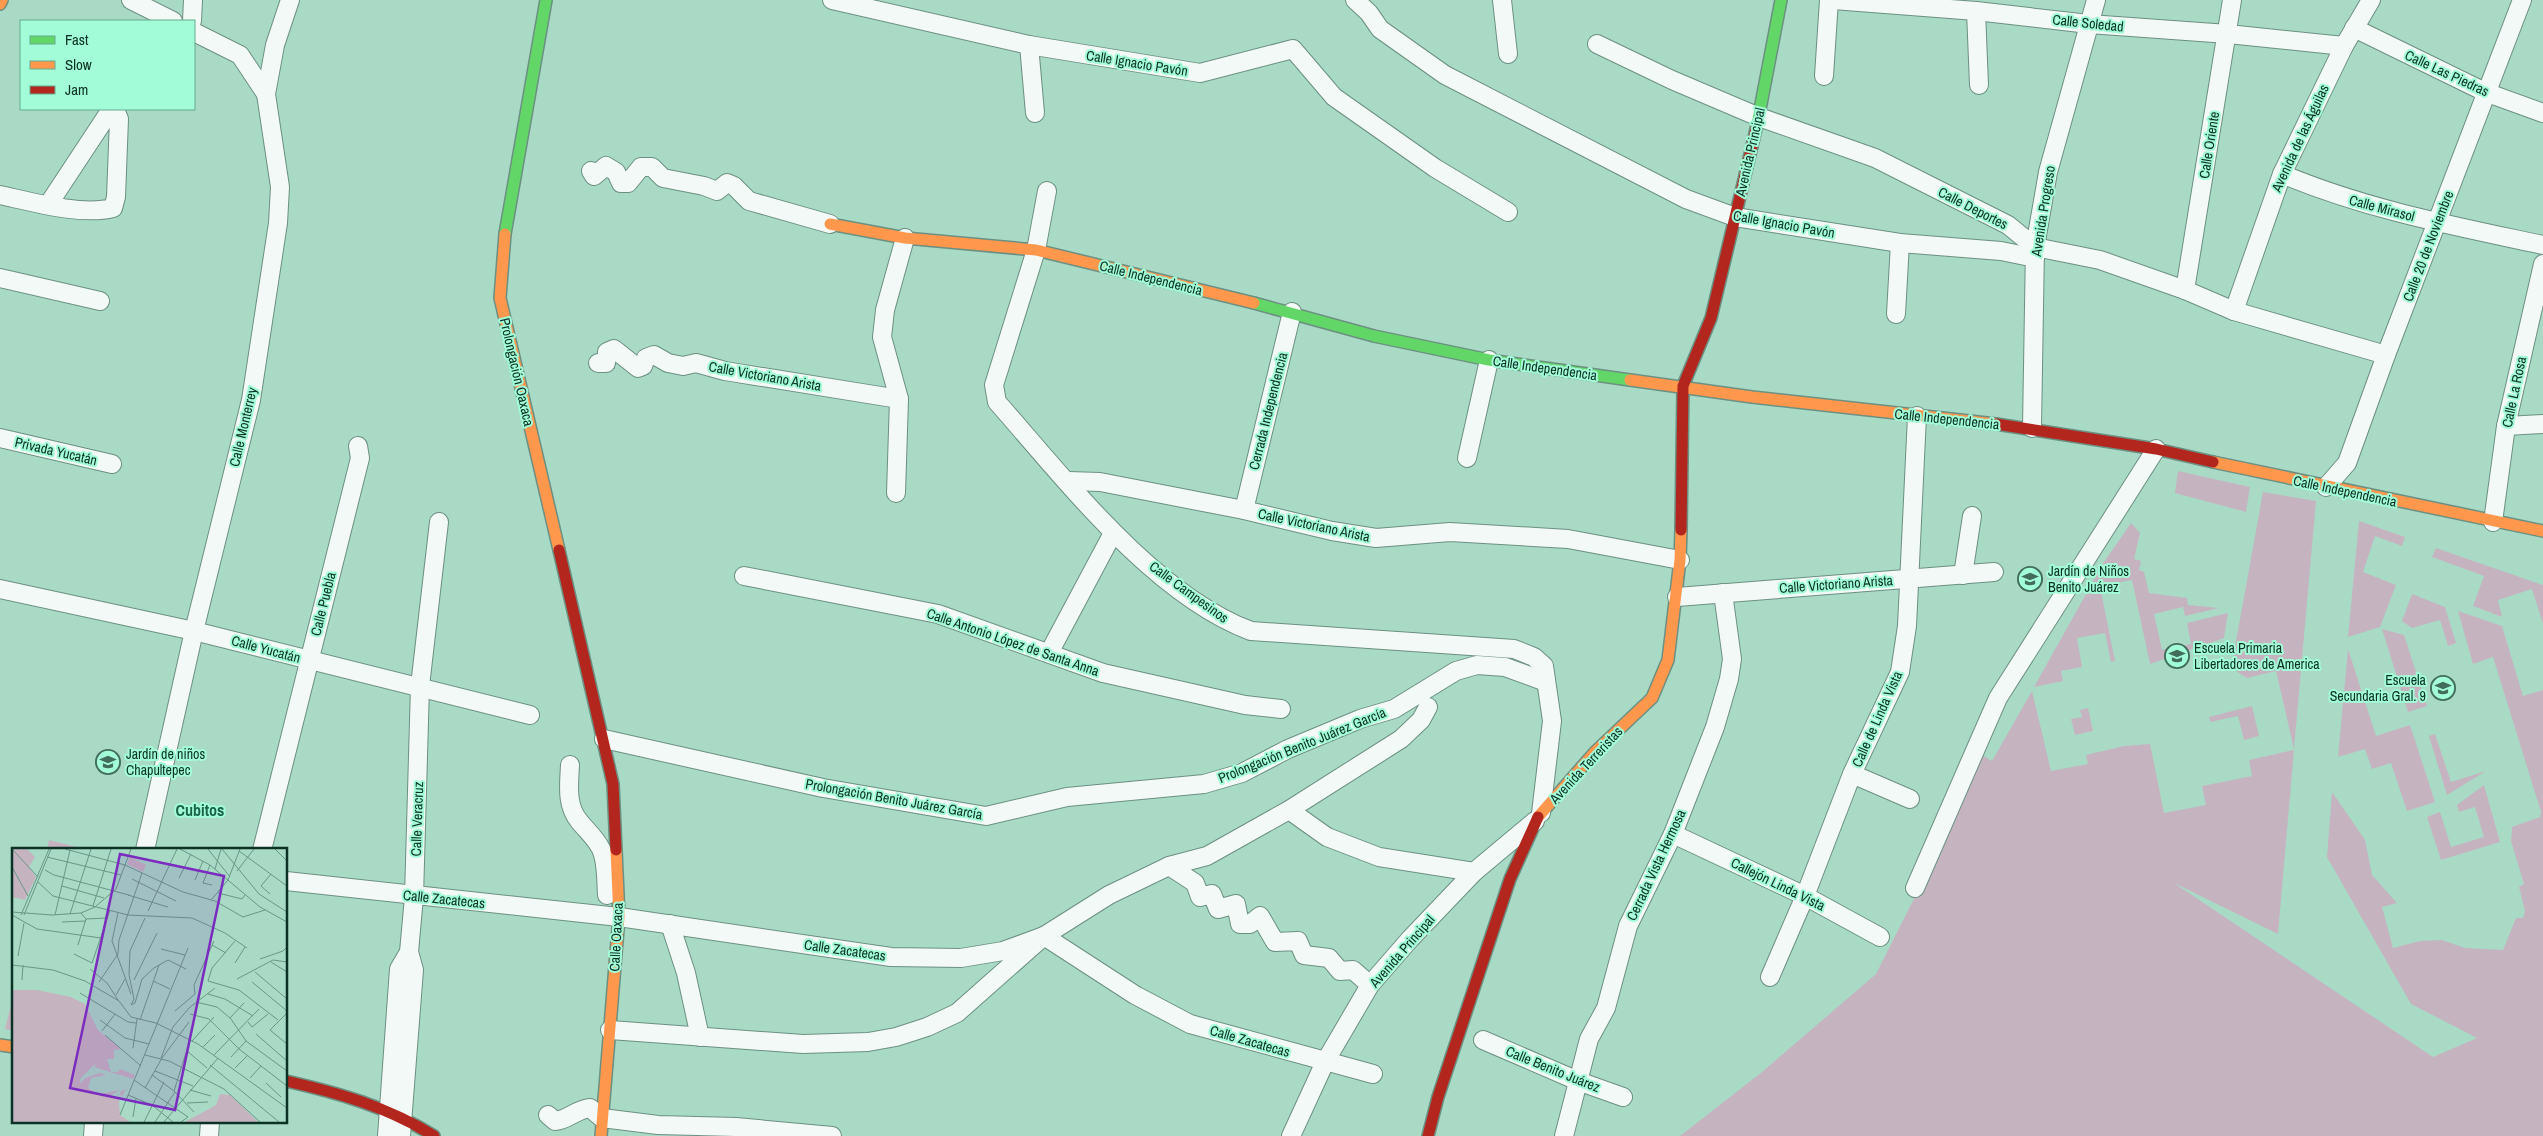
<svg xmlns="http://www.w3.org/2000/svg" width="2543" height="1136" font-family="'Archivo Narrow',sans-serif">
<rect width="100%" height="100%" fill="#a9dac6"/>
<g fill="#c5b4c0">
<path d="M2178 471 2250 487 2246 512 2175 493Z"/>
<path d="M2263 492 2316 501 2294 749 2276 671 2247 678 2236 671 2233 658Z"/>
<path d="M2359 521 2405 537 2402 546 2375 536 2363 572 2396 585 2380 627 2348 637Z"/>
<path d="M2131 523 2140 533 2134 559 2141 561 2139 570 2144 572 2149 593 2187 598 2188 605 2219 608 2185 616 2183 607 2154 614 2162 650 2191 644 2187 623 2228 613 2224 638 2150 664 2132 580 2100 586 2115 661 2111 662 2105 633 2077 638 2082 667 2061 671 2063 681 2034 687 2104 562Z"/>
<path d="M2436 548 2543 585V624L2532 589 2498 600 2502 617 2473 606 2484 576 2432 557Z"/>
<path d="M2412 594 2445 607 2456 643 2448 646 2440 620 2412 628 2402 621Z"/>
<path d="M2458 611 2502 626 2523 696 2543 690V1136H1680L1762 1072 1876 974 1944 839 1982 755 1992 761 2032 691 2051 771 2088 764 2086 755 2124 746 2150 744 2164 813 2206 805 2202 786 2252 776 2249 760 2294 750 2278 934 2174 883 2433 1057 2477 1038 2411 1004 2327 857 2332 792 2365 840 2372 875 2397 903 2382 907 2393 948 2420 941 2442 940 2465 948 2503 950 2516 918H2523L2525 911 2519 887 2524 884 2511 841 2512 827 2540 817 2541 812 2493 657 2473 664Z"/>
<path d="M2382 629 2404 635 2427 706 2408 712Z"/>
<path d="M2348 649 2376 736 2410 725 2435 802 2407 811 2391 763 2372 769 2365 749 2338 757Z"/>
<path d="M2252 706 2259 736 2244 740 2238 716 2210 722 2209 717Z"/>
<path d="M2088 708 2093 731 2075 735 2071 719 2082 717 2080 710Z"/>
<path d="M2435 734 2451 782 2486 771 2447 795 2429 736Z"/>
<path d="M2484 785 2500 842 2441 860 2427 817 2440 812 2451 847 2484 837 2475 807 2459 812 2457 805Z"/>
<path d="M49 840 89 850H47Z"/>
<path d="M14 993V1031L5 1029Z"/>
</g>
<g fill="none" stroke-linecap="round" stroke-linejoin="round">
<defs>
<g id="street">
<path d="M131 0 173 21"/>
<path d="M832 0 1029 45 1200 73 1293 49 1334 97 1435 168 1508 212"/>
<path d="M1355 0 1369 13 1380 29 1445 75 1686 199 1735 217 1900 243 2001 251 2035 258"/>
<path d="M1502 0 1508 54"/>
<path d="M1833 0 1976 11 2089 24 2228 34 2344 46"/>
<path d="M1976 11 1979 85"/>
<path d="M192 21 193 0"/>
<path d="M2354 28 2485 92 2543 113"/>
<path d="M194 32 240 55 266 94"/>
<path d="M1597 44 1672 80 1759 117 1875 158 2008 225 2035 247 2100 260 2185 290 2234 311 2386 355"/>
<path d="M1029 45 1035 113"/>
<path d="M1824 76 1829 0"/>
<path d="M591 171 594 176 606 166 616 172 621 183H628L641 167H652L663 178 704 186 717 191 727 183 734 186 749 201 830 224"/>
<path d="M2282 174C2365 209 2454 226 2543 245"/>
<path d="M1047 191 1036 250 994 385 997 402C1065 479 1154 595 1251 631L1514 649 1534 657 1544 666 1552 721 1541 813"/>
<path d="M0 195C32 202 81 216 113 208L116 197 119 119 116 112 108 114 48 205"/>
<path d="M0 278 100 301"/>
<path d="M2185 290 2232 0"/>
<path d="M2234 311 2282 174 2344 46 2371 0"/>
<path d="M1896 314 1900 243"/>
<path d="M598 363H606L607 352 614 349 638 368 643 366 646 358 654 355 668 363 683 366 696 363 725 371 899 399"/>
<path d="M2506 426 2543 424"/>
<path d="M2032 428 2035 247 2048 172 2096 0"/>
<path d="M0 438 112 464"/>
<path d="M1467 458 1489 360"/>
<path d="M1068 481 1100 482 1244 510 1332 531 1376 538 1450 532 1568 539 1680 560"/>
<path d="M2326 487 2347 463 2386 355 2522 0"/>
<path d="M896 493 899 399 882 337 885 310 905 238"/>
<path d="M1244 510 1292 312"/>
<path d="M2493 522 2506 426 2543 264"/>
<path d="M1963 575 1972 516"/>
<path d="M744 576 938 614 1103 673 1245 705 1281 709"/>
<path d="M0 589 194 631 530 715"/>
<path d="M1677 597 1994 572"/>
<path d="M1049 653 1113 533"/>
<path d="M604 739 823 788 986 816 1067 797 1204 784 1242 773 1288 749 1360 719 1394 709 1456 671 1477 665 1505 667 1546 682"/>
<path d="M570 765C569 785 566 805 579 821 587 831 595 837 601 849 607 862 606 881 607 895"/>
<path d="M1852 774 1910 799"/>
<path d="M1289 810 1327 837 1379 857 1474 872"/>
<path d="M1673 834 1805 896 1880 937"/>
<path d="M145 850 194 631 251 400 278 223 280 187 266 94 275 45 290 0"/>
<path d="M262 850 360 458 358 446"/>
<path d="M1169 866 1195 883 1200 897 1212 894 1218 909 1236 904 1240 924H1250L1260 916 1275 942 1298 941 1304 955 1329 958 1340 971 1353 970 1370 985"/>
<path d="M286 881 619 917 891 957 961 958 1003 951 1044 936 1135 995 1190 1024 1373 1074"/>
<path d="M1915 888 1998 698 2156 449"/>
<path d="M670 924 686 973 700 1037"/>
<path d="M1770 977 1805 896 1852 774 1900 672 1907 626 1917 416"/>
<path d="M610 1030 803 1044 868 1042 896 1037 927 1027 957 1013 1044 936 1109 895 1169 866 1207 856 1289 810 1401 739 1421 720 1428 707"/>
<path d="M1483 1040 1578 1081 1623 1097"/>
<path d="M548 1115 555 1121C568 1120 577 1109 590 1108L602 1118 658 1125 736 1127 832 1136"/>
<path d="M93 1136 94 1122"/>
<path d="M209 1136 210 1122"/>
<path d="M387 1136 399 969 409 952"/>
<path d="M401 1136 414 970 409 952 414 897 420 686 439 522"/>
<path d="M1291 1136 1325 1062 1370 985 1410 939 1474 872 1535 821"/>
<path d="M1564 1136 1589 1039 1606 1008 1628 926 1673 834 1715 727 1729 679 1732 659 1723 593"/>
</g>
<g id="fast">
<path d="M1757 125 1781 0"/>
<path d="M505 234 546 0"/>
<path d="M1254 303 1374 336 1489 360 1630 380"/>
</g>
<g id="slow">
<path d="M0 4 2 0"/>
<path d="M830 224 905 238 1036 250 1254 303"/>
<path d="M505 234 500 298 559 550"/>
<path d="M1630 380 1752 397 1996 424"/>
<path d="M2213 462 2543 531"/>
<path d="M1538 817 1595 752 1652 698 1668 660 1680 560 1681 530"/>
<path d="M0 1045 14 1047"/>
<path d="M601 1136 619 917 616 850"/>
</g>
<g id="jam">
<path d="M1996 424 2156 449 2213 462"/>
<path d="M1681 530 1683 386 1711 318 1757 125"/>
<path d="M559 550 613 784 616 850"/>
<path d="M286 1081C339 1093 388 1107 434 1136"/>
<path d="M1428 1136 1438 1097 1510 879 1538 817"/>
</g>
</defs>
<use href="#street" stroke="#6c9082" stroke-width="20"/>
<use href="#fast" stroke="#6c9082" stroke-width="14"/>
<use href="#slow" stroke="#6c9082" stroke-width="14"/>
<use href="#jam" stroke="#6c9082" stroke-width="14"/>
<use href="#street" stroke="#f2f9f6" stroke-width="18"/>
<use href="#fast" stroke="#63d668" stroke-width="11"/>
<use href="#slow" stroke="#ff974d" stroke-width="11"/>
<use href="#jam" stroke="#b3261e" stroke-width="11"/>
</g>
<defs>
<symbol id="school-ring" viewBox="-11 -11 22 22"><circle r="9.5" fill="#a2fcd7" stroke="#426d5d" stroke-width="1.5"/><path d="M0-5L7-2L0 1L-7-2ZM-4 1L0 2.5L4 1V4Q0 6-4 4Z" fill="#426d5d"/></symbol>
</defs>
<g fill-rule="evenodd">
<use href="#school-ring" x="2016" y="565" width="28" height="28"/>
<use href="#school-ring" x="2163" y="642" width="28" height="28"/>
<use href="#school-ring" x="2429" y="674" width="28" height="28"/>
<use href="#school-ring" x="94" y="748" width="28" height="28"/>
</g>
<g text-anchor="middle" stroke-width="4" stroke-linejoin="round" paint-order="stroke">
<g font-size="14" fill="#0b3225" stroke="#a2fcd7">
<text transform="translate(2088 23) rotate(6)" y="5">Calle Soledad</text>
<text transform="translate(1137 63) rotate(9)" y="5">Calle Ignacio Pavón</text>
<text transform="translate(2447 73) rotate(25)" y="5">Calle Las Piedras</text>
<text transform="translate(2300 138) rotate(-65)" y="5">Avenida de las Águilas</text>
<text transform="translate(2209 145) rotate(-81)" y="5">Calle Oriente</text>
<text transform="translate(1750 152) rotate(-77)" y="5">Avenida Principal</text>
<text transform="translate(1973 208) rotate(27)" y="5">Calle Deportes</text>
<text transform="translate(2382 208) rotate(15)" y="5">Calle Mirasol</text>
<text transform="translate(2043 211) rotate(-81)" y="5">Avenida Progreso</text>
<text transform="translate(1784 224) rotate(10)" y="5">Calle Ignacio Pavón</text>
<text transform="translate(2428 246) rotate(-69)" y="5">Calle 20 de Noviembre</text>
<text transform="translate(1151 278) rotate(14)" y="5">Calle Independencia</text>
<text transform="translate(1545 368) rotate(8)" y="5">Calle Independencia</text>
<text transform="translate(517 372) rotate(77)" y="5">Prolongación Oaxaca</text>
<text transform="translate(765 376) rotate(10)" y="5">Calle Victoriano Arista</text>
<text transform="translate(2514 392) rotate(-78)" y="5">Calle La Rosa</text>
<text transform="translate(1268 411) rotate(-76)" y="5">Cerrada Independencia</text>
<text transform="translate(1947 419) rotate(6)" y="5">Calle Independencia</text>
<text transform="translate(243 427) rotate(-77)" y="5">Calle Monterrey</text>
<text transform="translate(56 451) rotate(13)" y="5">Privada Yucatán</text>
<text transform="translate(2345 491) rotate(12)" y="5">Calle Independencia</text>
<text transform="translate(1314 525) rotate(12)" y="5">Calle Victoriano Arista</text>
<text transform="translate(1836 584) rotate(-4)" y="5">Calle Victoriano Arista</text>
<text transform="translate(1189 592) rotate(36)" y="5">Calle Campesinos</text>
<text transform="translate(323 604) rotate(-76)" y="5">Calle Puebla</text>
<text transform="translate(1013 642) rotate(19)" y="5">Calle Antonio López de Santa Anna</text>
<text transform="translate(266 649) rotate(15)" y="5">Calle Yucatán</text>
<text transform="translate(1877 719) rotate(-66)" y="5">Calle de Linda Vista</text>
<text transform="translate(1302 745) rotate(-22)" y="5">Prolongación Benito Juárez García</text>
<text transform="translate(1586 765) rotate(-47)" y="5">Avenida Terreristas</text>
<text transform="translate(894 799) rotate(10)" y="5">Prolongación Benito Juárez García</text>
<text transform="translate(417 819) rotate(-88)" y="5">Calle Veracruz</text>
<text transform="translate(1656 865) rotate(-65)" y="5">Cerrada Vista Hermosa</text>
<text transform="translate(1778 884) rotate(26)" y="5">Callejón Linda Vista</text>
<text transform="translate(444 899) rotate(6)" y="5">Calle Zacatecas</text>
<text transform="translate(616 937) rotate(-87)" y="5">Calle Oaxaca</text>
<text transform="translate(845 950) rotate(8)" y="5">Calle Zacatecas</text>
<text transform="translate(1402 951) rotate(-49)" y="5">Avenida Principal</text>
<text transform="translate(1250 1041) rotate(16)" y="5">Calle Zacatecas</text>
<text transform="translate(1553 1069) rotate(22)" y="5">Calle Benito Juárez</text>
</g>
<g font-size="14" fill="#0b3225" stroke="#a2fcd7" text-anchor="start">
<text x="2048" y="576">Jardín de Niños<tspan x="2048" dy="16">Benito Juárez</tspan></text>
<text x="2194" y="653">Escuela Primaria<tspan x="2194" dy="16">Libertadores de America</tspan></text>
<text x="2426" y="685" text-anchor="end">Escuela<tspan x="2426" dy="16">Secundaria Gral. 9</tspan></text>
<text x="126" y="759">Jardín de niños<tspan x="126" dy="16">Chapultepec</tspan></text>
</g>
<g font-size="16" font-weight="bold" fill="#1b634b" stroke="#a2fcd7">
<text x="200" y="816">Cubitos</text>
</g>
</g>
<g transform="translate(12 848)">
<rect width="275" height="275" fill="#a9dac6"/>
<path d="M0 1H15L23 9 17 19 24 29 13 52 0 49ZM118 9 134 17 131 24 115 16ZM0 142H25L59 149 73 156 86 182 109 201 102 202V211H95L99 224H106L108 221 123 227 121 231 82 219 85 214 68 231 69 235 73 230 88 225 94 227 79 230 76 240 79 242 88 246 108 242 99 247 100 250 109 249 108 244 114 241 107 253 108 267 118 274H0ZM208 246 218 247 246 274H173L204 257Z" fill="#c5b4c0"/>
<path fill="none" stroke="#6a9786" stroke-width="1" d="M0 1 26 29M53 1 113 17 171 44 203 53 231 69 253 62M168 1 198 17 248 59 275 74M196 1 218 29M210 1 247 46 275 64M263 1 275 13M227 3 275 38M35 9 109 27M198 17 191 35 200 37M0 19 16 48M203 21 209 1M33 22 42 27 117 47M225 23 242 1M167 30 179 6M120 31 164 53M183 32 191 13M26 34 41 48 116 67 180 70 213 85 235 100M50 38 92 50M206 45 230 51 233 47M258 46 249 38 259 26M116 47 156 59M200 51 216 32 228 1M81 58 99 1M136 63 165 1M0 64 40 67 69 65 83 59 104 41 119 1M106 65 100 93 119 146M58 66 79 1M0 67 25 81 89 90M9 67 37 1M12 67 39 1M43 67 58 2M74 71 95 70M50 74 74 73M223 93 200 120 196 133 227 142 266 172M66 97 74 71 69 65M200 97 214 105M149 101 173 107M62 106 80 115 98 62M6 108 12 75M248 111 271 103 275 99M259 114 275 124M223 115 233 99M0 117 41 122 73 133 107 153 119 169 144 175 186 196 275 260M78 121 95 135 106 152M243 124 275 151M225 131 261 112 275 114M10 132 11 117M122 132 145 85M141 133 158 141M87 134 106 106 107 92 130 25M240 134 275 163M68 145 116 174 124 175M196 146 213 151 241 168M104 147 113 131M184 154 205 159 219 171 234 193 275 223M119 157 122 151 117 127 118 103 133 70M119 157 123 155 130 131 142 120 156 112 174 121M163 163 183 146 182 137 202 93M275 165 258 182 275 196M178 166 197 171 227 201 275 238M218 170 232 155M88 172 113 190 137 196M128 172 147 117M236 174 240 179 256 166M90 183 103 166M244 186 275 213M93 187 129 218M180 193 202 169M191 199 203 187M121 200 125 171M175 203 195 220M133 207 157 213 212 241 248 274M202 207 247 161M219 209 234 193M149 210 161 179 177 160 203 140M198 217 267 274M223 220 235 208M143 223 181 238M140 227 162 243 182 264M238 230 249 218M122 232 176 269 169 274M254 235 269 249M133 240 150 210 177 174M178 242 199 248M162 243 178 192M116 247 140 257 161 274M175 255 196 254M108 267 176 100M121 269 124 250M132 274 152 234M143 274 163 244M152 274 206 210"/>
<path fill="#7b2cbf" fill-opacity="0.15" stroke="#7b2cbf" stroke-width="2.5" d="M108 6 212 28 163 262 58 240Z"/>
<rect width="275" height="275" fill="none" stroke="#0b3225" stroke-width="2.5"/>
</g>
<rect x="20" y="20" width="175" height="90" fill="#a2fcd7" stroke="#66ab90"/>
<rect x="30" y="36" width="25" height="8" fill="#63d668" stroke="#66ab90"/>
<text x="65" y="45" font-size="15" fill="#0b3225">Fast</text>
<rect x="30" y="61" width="25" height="8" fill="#ff974d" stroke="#66ab90"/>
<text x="65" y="70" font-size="15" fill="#0b3225">Slow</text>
<rect x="30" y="86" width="25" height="8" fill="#b3261e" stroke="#66ab90"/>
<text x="65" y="95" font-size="15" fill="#0b3225">Jam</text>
</svg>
